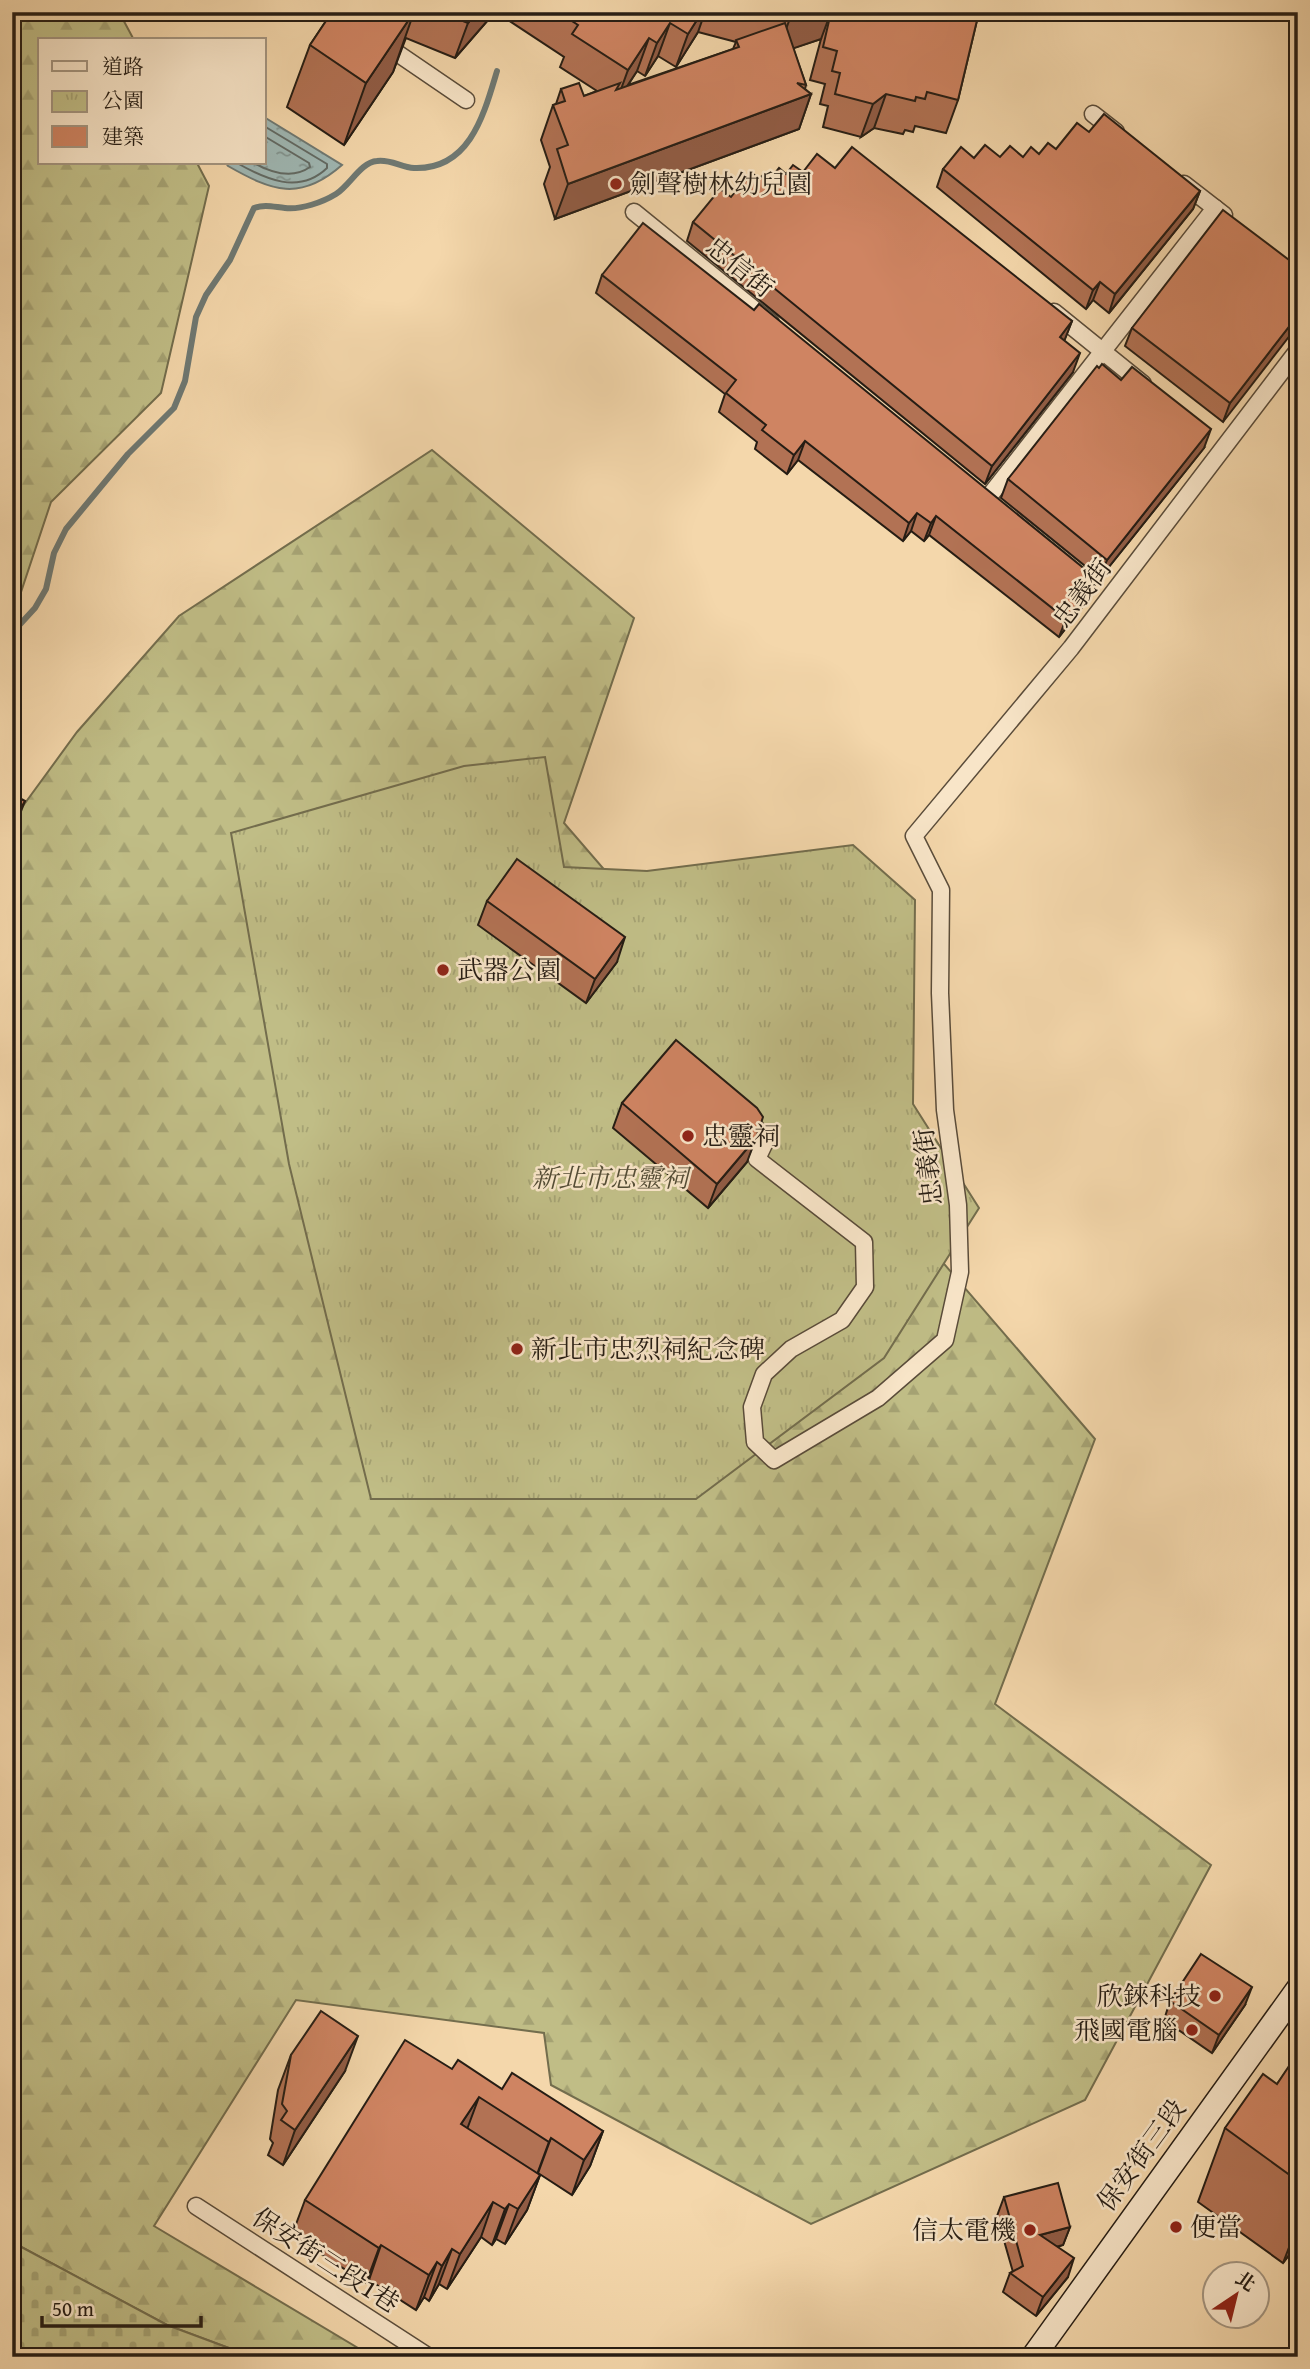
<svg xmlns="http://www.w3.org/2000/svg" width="1310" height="2369" font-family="'Gentium Book Plus','Noto Serif TC',serif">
<defs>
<pattern id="forest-firs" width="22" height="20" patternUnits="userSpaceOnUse" patternTransform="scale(1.75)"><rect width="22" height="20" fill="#c0bd86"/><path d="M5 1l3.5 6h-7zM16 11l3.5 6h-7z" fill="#a5a273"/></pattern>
<pattern id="cemetery-stones" width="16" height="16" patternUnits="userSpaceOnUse" patternTransform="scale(1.75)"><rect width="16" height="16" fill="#c0bd86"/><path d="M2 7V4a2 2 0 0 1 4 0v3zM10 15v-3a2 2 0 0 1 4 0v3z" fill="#a5a273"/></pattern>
<pattern id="park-tufts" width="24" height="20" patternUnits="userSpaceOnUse" patternTransform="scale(1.75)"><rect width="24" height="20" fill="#c0bd86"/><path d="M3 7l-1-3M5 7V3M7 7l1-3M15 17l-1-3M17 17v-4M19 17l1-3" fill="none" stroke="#a5a273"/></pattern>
<pattern id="water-ripples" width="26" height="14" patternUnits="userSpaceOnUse" patternTransform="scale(1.75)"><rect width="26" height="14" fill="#9fb7b3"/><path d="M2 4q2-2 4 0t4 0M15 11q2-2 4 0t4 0" fill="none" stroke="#819490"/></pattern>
</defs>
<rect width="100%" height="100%" fill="#f4d7ab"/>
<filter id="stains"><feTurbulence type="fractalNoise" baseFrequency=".00286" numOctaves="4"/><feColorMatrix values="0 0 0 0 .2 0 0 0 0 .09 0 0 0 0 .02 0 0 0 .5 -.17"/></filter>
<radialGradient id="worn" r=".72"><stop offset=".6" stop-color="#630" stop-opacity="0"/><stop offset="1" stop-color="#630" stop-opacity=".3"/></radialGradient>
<g fill="url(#forest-firs)" stroke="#736d4d" stroke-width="2">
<path d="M12 12H119L134 40H40V163H197L209 186 161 393 51 502 21 592 12 607Z"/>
<path d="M432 450 634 618 564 823 1095 1439 995 1704 1211 1865 1085 2100 811 2224 551 2085 544 2033 296 2000 154 2226 373 2357H253L167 2325 12 2242V821L77 732 179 616Z"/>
</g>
<path fill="url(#cemetery-stones)" stroke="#736d4d" stroke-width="2" d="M12 2242 167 2325 253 2357H12Z"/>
<path fill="url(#park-tufts)" stroke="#736d4d" stroke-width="2" d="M545 757 564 867 647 871 853 845 915 900 913 1104 979 1208 884 1358 696 1499H371L289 1164 231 833 464 766Z"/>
<path fill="url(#water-ripples)" stroke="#6f7973" stroke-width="2" d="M264 117 342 165C300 202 272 191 228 166L226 163H264Z"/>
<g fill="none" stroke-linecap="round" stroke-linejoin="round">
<g stroke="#626a64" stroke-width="2">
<path d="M237 163C265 179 299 195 327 168V164L264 126"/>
<path d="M254 163C272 173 293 179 310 167L309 163 264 136"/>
</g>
<path stroke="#6f7973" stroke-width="6" d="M12 633 35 608 46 589 54 553 66 529 128 454 174 408 185 381 196 317 206 295 230 260 254 208C265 204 274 207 285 208 301 210 323 202 336 194 350 185 361 162 377 161 390 159 401 167 414 168 470 170 484 114 497 71"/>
<defs>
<g id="street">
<path d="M381 42 466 100"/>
<path d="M1093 114 1116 132"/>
<path d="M1184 184 1224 215"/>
<path d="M634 212 771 323"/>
<path d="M1054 312 1143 384"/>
<path d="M987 499 1215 208"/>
<path d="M745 1115 766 1140 757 1159 864 1242 865 1287 842 1320 791 1349 764 1374 752 1407 755 1442 774 1460 878 1398 945 1340 960 1272 958 1205 945 1110 940 993 941 890 914 836 1071 648 1298 350"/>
<path d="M196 2206 429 2357"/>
</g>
<path id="secondary" d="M1033 2357 1298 1989"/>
</defs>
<use href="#street" stroke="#5a4c3a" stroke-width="19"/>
<use href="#secondary" stroke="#261d14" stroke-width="26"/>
<use href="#street" stroke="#f8e5c8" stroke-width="16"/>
<use href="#secondary" stroke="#f8e5c8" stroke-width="23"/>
</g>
<g fill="#b27254" stroke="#261d14" stroke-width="2" fill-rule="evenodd">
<path d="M332 12H495L455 58 406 38 393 72 344 145 287 107 310 45Z"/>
<path d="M496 12H979L958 100 946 133 915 126 913 132 905 130 903 134 874 128 861 137 823 127 828 106 820 104 825 84 810 80 821 39 793 48 806 85 805 89 811 94 799 129 555 219 544 184 550 167 541 140 553 105 556 104 561 89 584 96 597 91 560 67 564 57ZM698 32 736 42 733 49 628 85 637 71 645 76 658 56 676 67Z"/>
<path d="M1089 132 1200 191 1193 209 1109 313 1093 300 1086 309 937 187 943 169 974 158 1023 157 1039 154 1056 149Z"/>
<path d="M835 168 1072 321 1064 341 1073 372 985 484 687 241 693 222 759 179 771 178 786 174Z"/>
<path d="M1297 266 1223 422 1125 346 1132 328Z"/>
<path d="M602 275 1097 579 1090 597 1059 637 929 535 924 541 911 531 903 541 798 460 787 474 755 449 757 442 719 412 725 394 596 293Z"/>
<path d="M1204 448 1100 578 1001 498 1008 479Z"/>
<path d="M487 901 617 962 586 1003 478 925Z"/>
<path d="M622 1103 747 1162 708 1208 613 1128Z"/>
<path d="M1170 2001 1245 2005 1212 2053 1164 2020Z"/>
<path d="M291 2055 345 2071 283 2165 268 2155 273 2143 270 2139 278 2090Z"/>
<path d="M1298 2055V2243L1283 2263 1198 2202 1225 2128 1277 2084Z"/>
<path d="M452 2069 603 2131 590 2166 572 2195 538 2173 540 2175 527 2210 505 2244 496 2239 492 2245 481 2237 447 2289 439 2284 429 2301 424 2297 416 2310 369 2280 366 2283 292 2235 305 2200Z"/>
<path d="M1004 2197 1070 2227 1063 2245 1057 2247 1068 2277 1036 2316 1003 2292 1010 2273 1013 2272 997 2216Z"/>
</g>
<g fill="#915c45" stroke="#261d14" stroke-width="2">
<path d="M414 12 393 72 344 145 366 83Z"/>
<path d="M477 12H495L455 58 468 23Z"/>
<path d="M702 12H705L698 32 676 67 688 34Z"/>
<path d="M814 12H831L821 39 777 54 789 21Z"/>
<path d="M670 23 658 56 645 76 657 43Z"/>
<path d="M649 38 637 71 616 103 628 70Z"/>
<path d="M811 94 799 129 555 219 568 184Z"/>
<path d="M886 94 874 128 861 137 873 104Z"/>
<path d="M1200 191 1193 209 1109 313 1115 294Z"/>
<path d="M1100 282 1093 300 1086 309 1093 290Z"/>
<path d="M1298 315V325L1223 422 1230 403Z"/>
<path d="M1072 321 1065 339 1053 355 1060 337Z"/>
<path d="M1080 353 1073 372 985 484 992 466Z"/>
<path d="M1211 429 1204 448 1100 578 1107 560Z"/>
<path d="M805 441 798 460 787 474 794 455Z"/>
<path d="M917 513 911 531 903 541 909 523Z"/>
<path d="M936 516 929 535 924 541 931 523Z"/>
<path d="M1097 579 1090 597 1059 637 1066 619Z"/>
<path d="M25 801 18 819 12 830V823Z"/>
<path d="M625 937 617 962 586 1003 595 979Z"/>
<path d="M756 1138 747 1162 708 1208 717 1184Z"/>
<path d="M1252 1987 1245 2005 1212 2053 1219 2035Z"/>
<path d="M358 2036 345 2071 283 2165 295 2130Z"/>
<path d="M479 2097 466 2132 461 2124Z"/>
<path d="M603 2131 590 2166 572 2195 584 2160Z"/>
<path d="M551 2138 538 2173 536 2177 549 2142Z"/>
<path d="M540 2175 527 2210 505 2244 518 2209Z"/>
<path d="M493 2202 481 2237 447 2289 460 2254Z"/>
<path d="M509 2204 496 2239 492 2245 505 2209Z"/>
<path d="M1298 2224V2243L1283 2263Z"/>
<path d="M1070 2227 1063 2245 1033 2253 1040 2235Z"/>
<path d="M381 2245 369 2280 366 2283 379 2248Z"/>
<path d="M452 2249 439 2284 429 2301 442 2266Z"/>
<path d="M1074 2258 1068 2277 1036 2316 1043 2297Z"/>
<path d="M437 2262 424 2297 416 2310 429 2275Z"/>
</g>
<g fill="#cf8462" stroke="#261d14" stroke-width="2">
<path d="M332 12H414L366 83 310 45Z"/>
<path d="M440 12H477L468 23Z"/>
<path d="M558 12H702L688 34 670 23 657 43 649 38 628 70 572 34 578 25Z"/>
<path d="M759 12H814L789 21Z"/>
<path d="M831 12H979L958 100 927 92 925 99 916 97 915 101 886 94 873 104 835 94 840 73 832 71 837 51 823 47Z"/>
<path d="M785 23 806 85 797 83 811 94 568 184 557 149 568 145 553 105 565 101 561 89 579 83 584 96 620 83 616 90 739 47 736 40Z"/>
<path d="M1104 114 1200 191 1115 294 1100 282 1093 290 943 169 961 147 974 158 985 145 1000 157 1010 146 1023 157 1031 147 1039 154 1048 143 1056 149 1077 123 1089 132Z"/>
<path d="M852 147 1072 321 1060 337 1080 353 992 466 693 222 720 189 731 197 751 172 759 179 765 173 771 178 779 168 786 174 793 165 803 172 817 154 835 168Z"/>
<path d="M1223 210 1297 266 1298 267V315L1230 403 1132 328Z"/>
<path d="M643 223 754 310 759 304 1097 579 1066 619 936 516 931 523 917 513 909 523 805 441 794 455 762 430 766 425 726 393 736 380 602 275Z"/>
<path d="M1102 364 1121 380 1132 367 1211 429 1107 560 1008 479 1097 366 1099 368Z"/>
<path d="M12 794 25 801 12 823Z"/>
<path d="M517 859 625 937 595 979 487 901Z"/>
<path d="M676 1040 757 1108 763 1117 756 1138 717 1184 622 1103Z"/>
<path d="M1201 1954 1252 1987 1219 2035 1170 2001Z"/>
<path d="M321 2011 358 2036 295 2130 281 2120 287 2111 282 2104 291 2055Z"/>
<path d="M405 2040 452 2069 458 2060 502 2089 512 2073 603 2131 584 2160 551 2138 549 2142 479 2097 461 2124 540 2175 518 2209 509 2204 505 2209 493 2202 460 2254 452 2249 442 2266 437 2262 429 2275 381 2245 379 2248 305 2200Z"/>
<path d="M1297 2054 1298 2055V2181L1225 2128 1263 2074 1277 2084Z"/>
<path d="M1058 2183 1070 2227 1040 2235 1074 2258 1043 2297 1010 2273 1023 2266 1004 2197Z"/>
</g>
<g fill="#8f2418" stroke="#f8e5c8" stroke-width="2.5">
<circle cx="616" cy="184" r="7"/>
<circle cx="443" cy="970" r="7"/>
<circle cx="688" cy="1136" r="7"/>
<circle cx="517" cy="1349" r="7"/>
<circle cx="1215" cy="1996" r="7"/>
<circle cx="1192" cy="2030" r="7"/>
<circle cx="1176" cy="2227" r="7"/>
<circle cx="1030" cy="2230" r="7"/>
</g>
<g text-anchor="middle" stroke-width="5" stroke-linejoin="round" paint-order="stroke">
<g font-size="26" fill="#261d14" stroke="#f8e5c8" text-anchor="start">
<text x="630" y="193">劍聲樹林幼兒園</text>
<text x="457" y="979">武器公園</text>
<text x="702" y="1145">忠靈祠</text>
<text x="531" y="1358">新北市忠烈祠紀念碑</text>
<text x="1201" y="2005" text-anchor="end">欣錸科技</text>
<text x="1178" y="2039" text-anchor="end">飛國電腦</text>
<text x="1190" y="2236">便當</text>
<text x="1016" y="2239" text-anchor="end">信太電機</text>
</g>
<g font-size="26" fill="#261d14" stroke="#f8e5c8">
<text transform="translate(740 267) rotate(39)" y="9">忠信街</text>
<text transform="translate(1082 593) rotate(-53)" y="9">忠義街</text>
<text transform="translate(928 1167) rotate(-97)" y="9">忠義街</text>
<text transform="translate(1141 2155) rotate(-54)" y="9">保安街三段</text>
<text transform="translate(326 2260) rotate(33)" y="9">保安街三段1巷</text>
</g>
<g font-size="26" font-style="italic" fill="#544d36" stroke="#f8e5c8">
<text x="610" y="1187">新北市忠靈祠</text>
</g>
</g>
<rect width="1310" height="2369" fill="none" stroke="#f4d7ab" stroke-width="42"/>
<rect x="14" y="14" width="1282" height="2341" fill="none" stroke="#261d14" stroke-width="3.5"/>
<rect x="21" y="21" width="1268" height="2327" fill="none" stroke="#261d14" stroke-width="2"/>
<rect x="38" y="38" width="228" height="126" fill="#f8e5c8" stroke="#a49580" stroke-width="2"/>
<rect x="52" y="61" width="35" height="10" fill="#f8e5c8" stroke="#a49580" stroke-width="2"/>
<text x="102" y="74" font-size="21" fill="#261d14">道路</text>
<rect x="52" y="91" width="35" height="21" fill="url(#park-tufts)" stroke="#a49580" stroke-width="2"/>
<text x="102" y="108" font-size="21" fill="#261d14">公園</text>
<rect x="52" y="126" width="35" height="21" fill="#cf8462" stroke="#a49580" stroke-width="2"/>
<text x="102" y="144" font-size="21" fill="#261d14">建築</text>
<g transform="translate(1236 2295) rotate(35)"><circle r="33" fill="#f8e5c8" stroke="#a49580" stroke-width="2"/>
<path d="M0-5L12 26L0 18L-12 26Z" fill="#8f2418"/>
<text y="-10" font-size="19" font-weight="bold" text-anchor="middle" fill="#261d14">北</text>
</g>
<path d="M42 2316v10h159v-10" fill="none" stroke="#261d14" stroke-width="3.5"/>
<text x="52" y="2316" font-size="21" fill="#261d14" stroke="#f8e5c8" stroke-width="5" paint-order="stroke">50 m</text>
<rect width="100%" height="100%" filter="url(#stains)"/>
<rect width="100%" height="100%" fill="url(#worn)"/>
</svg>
